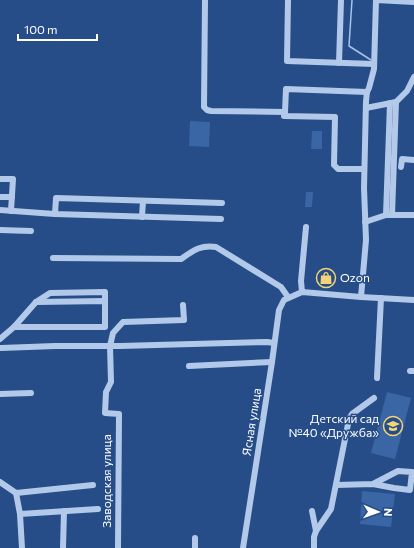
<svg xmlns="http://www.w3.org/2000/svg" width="414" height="548" font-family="Commissioner,sans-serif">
<rect width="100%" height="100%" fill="#264d88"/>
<g fill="#3a66a5">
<path d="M190 121 210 122 209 147 189 146Z"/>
<path d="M312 131H322V149H311Z"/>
<path d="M306 192H313L312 207H305Z"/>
<path d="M387 392 411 398 395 459 371 453Z"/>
<path d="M362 491 395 494 391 527 360 524Z"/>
</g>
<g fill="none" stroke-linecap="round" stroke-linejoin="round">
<path stroke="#a6c3ea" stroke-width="1.5" d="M352 0 349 46 371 60"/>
<g stroke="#b2c9e9" stroke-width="6">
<path d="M205 0 204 107 207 110 211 111 285 112"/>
<path d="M288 0 287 61 374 64"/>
<path d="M339 63 341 0"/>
<path d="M366 108 396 102 407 91 414 77"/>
<path d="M401 167 402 159 414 160"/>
<path d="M364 169H338L334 165 335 117 284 116 285 112 286 89 367 92"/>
<path d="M0 179H13L11 211"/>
<path d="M0 197H12"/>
<path d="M0 210 41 213 55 214 221 219"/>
<path d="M55 214 56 198 222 203"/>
<path d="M386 215 390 103"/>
<path d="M392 215 396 102"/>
<path d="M142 217 143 201"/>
<path d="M365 222 386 215H414"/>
<path d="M0 230 31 231"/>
<path d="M53 258 181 259C194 250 200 245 216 247L281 287 288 297"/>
<path d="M302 292 301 281 306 227"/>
<path d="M361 297 366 240 364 188 366 101 367 92 369 88 374 69 376 0 414 2"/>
<path d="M14 327H105V301L36 302"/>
<path d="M0 339 14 327 36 302 50 293 105 292V301"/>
<path d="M1 348 55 346H120L267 342 274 343"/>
<path d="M189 366 272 362"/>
<path d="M410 371H414"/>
<path d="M377 378 381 298"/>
<path d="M0 394 31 393"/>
<path d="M0 482 16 493 93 485"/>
<path d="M336 485 373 484 394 488 410 490 412 472 398 471 373 484"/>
<path d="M16 493 20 514 22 548"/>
<path d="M312 511 316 531"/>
<path d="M20 514 98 509"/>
<path d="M195 538V548"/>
<path d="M63 548 64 511"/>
<path d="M118 548 119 414 105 413 106 392 111 382 110 346 113 333 123 322 184 320 183 305"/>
<path d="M243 548 272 362 279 310 284 300 302 292 361 297 414 300"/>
<path d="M314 548V537L316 531 331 509 349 419 352 414 374 398"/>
</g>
</g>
<defs>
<symbol id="shop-ring" viewBox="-11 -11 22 22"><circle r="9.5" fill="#264d88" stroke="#f2d377" stroke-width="1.5"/><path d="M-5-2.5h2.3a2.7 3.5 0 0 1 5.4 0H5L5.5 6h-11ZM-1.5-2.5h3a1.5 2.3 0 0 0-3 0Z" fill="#f2d377"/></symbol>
<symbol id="school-ring" viewBox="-11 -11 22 22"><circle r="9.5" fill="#264d88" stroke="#f2d377" stroke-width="1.5"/><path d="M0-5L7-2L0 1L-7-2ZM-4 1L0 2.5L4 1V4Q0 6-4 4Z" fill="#f2d377"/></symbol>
</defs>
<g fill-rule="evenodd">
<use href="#shop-ring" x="315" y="267" width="22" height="22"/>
<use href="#school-ring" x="382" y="415" width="22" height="22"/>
</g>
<g text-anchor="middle" stroke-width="3" stroke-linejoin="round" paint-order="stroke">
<g font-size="12" fill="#fff" stroke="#264d88" text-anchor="start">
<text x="340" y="282">Ozon</text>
<text x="379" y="423" text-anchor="end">Детский сад<tspan x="379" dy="14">№40 «Дружба»</tspan></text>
</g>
<g font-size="12" fill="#fff" stroke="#264d88">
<text transform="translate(252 422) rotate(-81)" y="4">Ясная улица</text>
<text transform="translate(107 481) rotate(-90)" y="4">Заводская улица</text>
</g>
</g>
<g transform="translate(378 512) rotate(92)" stroke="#264d88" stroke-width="3" paint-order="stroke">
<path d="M0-3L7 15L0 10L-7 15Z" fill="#ffffff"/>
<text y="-6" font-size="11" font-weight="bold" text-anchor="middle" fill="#ffffff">N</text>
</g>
<path d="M18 34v6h79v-6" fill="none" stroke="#ffffff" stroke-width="2"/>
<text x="24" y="34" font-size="12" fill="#ffffff" stroke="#264d88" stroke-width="3" paint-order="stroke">100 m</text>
</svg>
